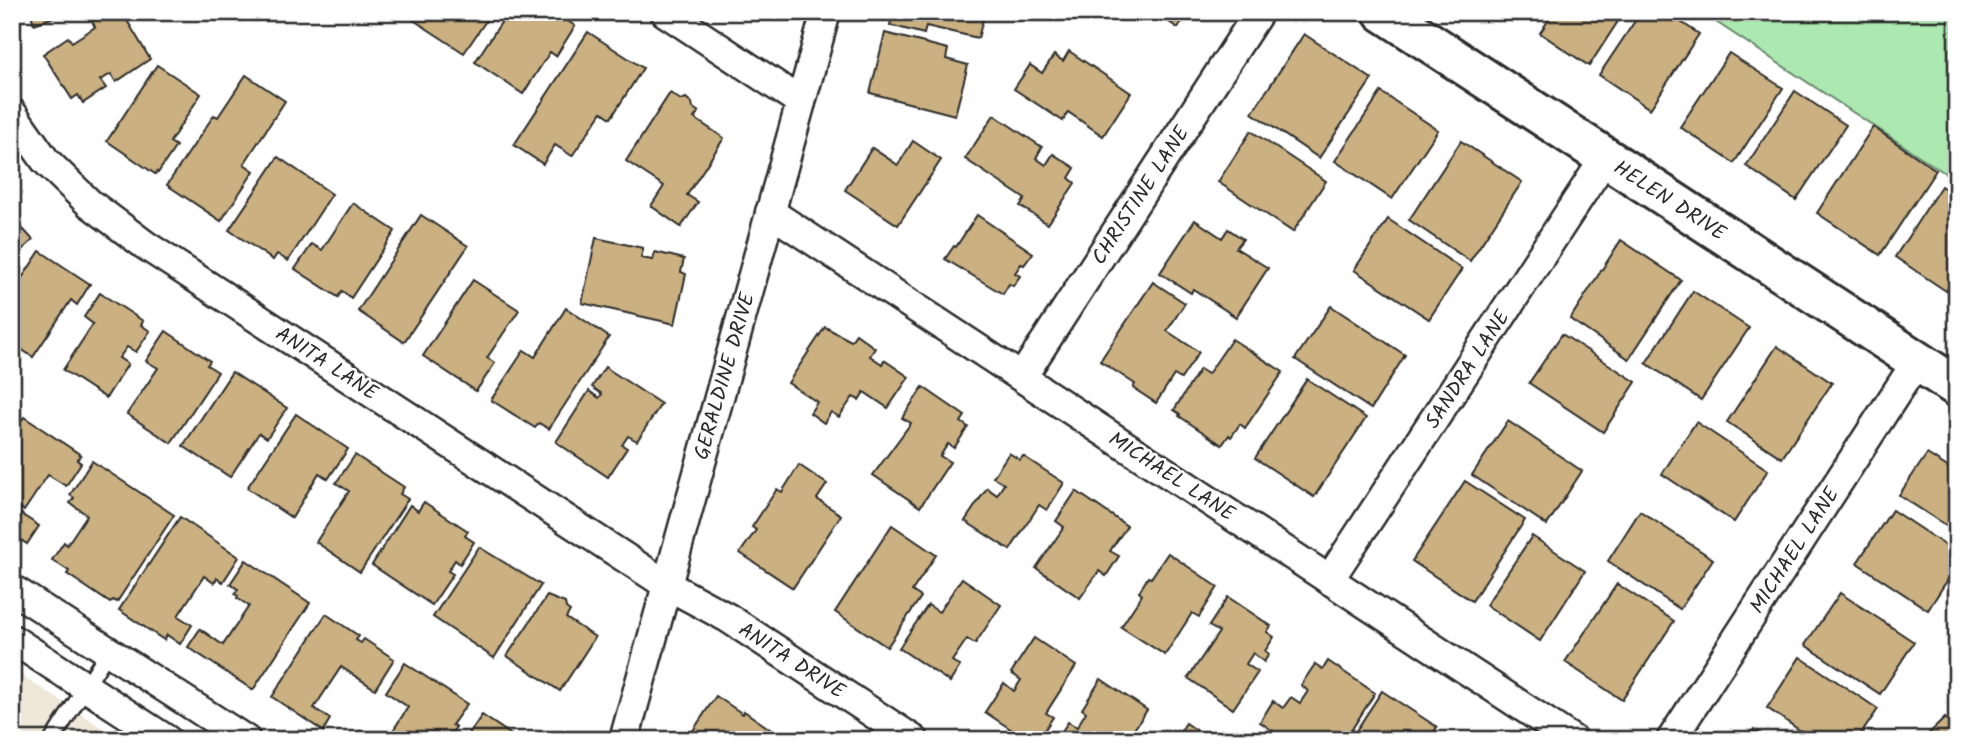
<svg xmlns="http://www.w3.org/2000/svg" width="1969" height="752" font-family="Kalam,sans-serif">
<rect width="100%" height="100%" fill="#fff"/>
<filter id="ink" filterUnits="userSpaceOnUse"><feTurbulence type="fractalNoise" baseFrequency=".0143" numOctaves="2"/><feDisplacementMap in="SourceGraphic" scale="14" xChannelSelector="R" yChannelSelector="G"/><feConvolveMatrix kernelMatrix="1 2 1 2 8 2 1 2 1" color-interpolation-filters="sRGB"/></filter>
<g filter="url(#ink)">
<path fill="#efe8d9" d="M12 669 121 740H12Z"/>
<path fill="#abe9b0" stroke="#6b8a6e" stroke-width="2" d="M1701 12H1957V181Z"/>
<g fill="#cbb181" stroke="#2b2b2b" stroke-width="2">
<path d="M22 12H56L57 16 34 24 31 14 24 16Z"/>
<path d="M106 12H122L150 59 116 82 111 74 100 80 106 88 83 103 78 95 72 99 43 54 68 37 72 42 95 27 92 21Z"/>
<path d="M417 12H492L464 53 412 19Z"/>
<path d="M508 12H555L575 26 556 56 550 52 523 94 475 62Z"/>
<path d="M893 12 907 15 908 12H985L978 38 926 26 924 34 890 25Z"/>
<path d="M1154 12H1188L1178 28Z"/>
<path d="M1554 12H1624L1589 66 1540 33Z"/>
<path d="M1641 12H1666L1699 34 1650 109 1599 75Z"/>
<path d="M588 32 643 68 611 118 602 112 572 156 555 145 543 164 514 145Z"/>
<path d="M885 33 948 49 946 59 968 65 955 115 870 93Z"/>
<path d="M1304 34 1372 79 1319 158 1252 113Z"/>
<path d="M1069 51 1131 93 1103 136 1068 112 1063 121 1014 89 1030 65 1042 73 1054 55 1063 61Z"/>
<path d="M1729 53 1783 88 1734 163 1680 127Z"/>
<path d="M157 65 201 94 170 142 176 146 158 173 157 172 155 174 107 141Z"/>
<path d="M246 75 285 101 244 164 254 171 221 221 167 185 214 115 218 117Z"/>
<path d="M1795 91 1846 125 1796 200 1746 166Z"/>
<path d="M1381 92 1438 130 1392 199 1335 161Z"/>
<path d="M670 93 681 100 686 98 692 103 693 108 699 112 694 118 724 138 687 195 698 202 681 227 651 206 664 186 626 161Z"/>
<path d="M994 115 1042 147 1036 158 1046 165 1053 154 1075 168 1069 178 1075 183 1048 224 1020 206 1025 199 965 159Z"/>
<path d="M1873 127 1936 170 1880 255 1817 213Z"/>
<path d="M1251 131 1326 181 1293 232 1218 182Z"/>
<path d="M913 141 941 160 898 225 845 190 872 148 898 165Z"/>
<path d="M1461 141 1522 182 1470 261 1409 220Z"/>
<path d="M278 157 332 194 288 261 277 254 273 260 229 230Z"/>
<path d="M1941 186 1957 196V276L1946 291 1895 257Z"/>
<path d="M353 203 395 231 351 298 342 291 338 297 295 269 312 244 322 250Z"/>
<path d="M421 215 468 246 404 342 358 311Z"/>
<path d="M977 215 1033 253 1024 265 1021 264 1015 273 1020 276 1013 286 1009 284 1003 294 945 259 954 246 956 247Z"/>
<path d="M12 217 33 240 12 259Z"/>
<path d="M1388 219 1462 269 1429 319 1354 270Z"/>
<path d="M1195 220 1222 238 1228 229 1243 239 1236 248 1268 268 1236 317 1193 289 1191 293 1160 273Z"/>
<path d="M596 238 643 248 641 258 653 260 655 252 684 259 681 272 686 274 675 324 582 303Z"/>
<path d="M1621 240 1681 280 1629 359 1570 319Z"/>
<path d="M40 251 90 284 77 305 71 300 33 357 12 343V293Z"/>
<path d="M473 280 519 310 487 358 495 363 476 391 423 356Z"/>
<path d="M1153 282 1185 303 1167 331 1199 352 1181 379 1174 375 1156 403 1133 388 1135 384 1100 361Z"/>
<path d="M1693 291 1749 328 1701 400 1646 363Z"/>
<path d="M100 293 143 321 141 325 150 331 136 352 127 347 119 358 128 364 106 398 63 370 93 324 84 317Z"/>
<path d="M1331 306 1405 355 1371 409 1295 359Z"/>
<path d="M566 308 609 337 549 429 539 423 535 428 491 400 524 350 535 357Z"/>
<path d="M825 327 851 341 856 334 875 348 870 356 882 364 884 360 909 377 888 408 864 392 859 400 853 397 839 417 831 412 824 423 810 413 817 402 788 383Z"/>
<path d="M166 331 210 361 207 365 218 372 171 443 127 414 158 368 146 361Z"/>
<path d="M1562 334 1636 382 1603 432 1529 383Z"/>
<path d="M1232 339 1283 372 1245 428 1240 424 1231 437 1229 435 1222 445 1179 416 1180 414 1174 410 1200 369 1208 374Z"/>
<path d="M1777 346 1832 383 1782 458 1727 422Z"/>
<path d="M605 367 661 404 637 441 628 436 622 445 627 448 608 477 556 442 589 391 599 398 602 394 592 387Z"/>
<path d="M232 372 287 408 267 438 259 433 230 477 183 446Z"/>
<path d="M1307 379 1366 418 1314 497 1255 458Z"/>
<path d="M923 387 965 416 961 422 968 427 954 448 948 444 940 456 950 462 920 507 873 475 911 423 902 418Z"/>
<path d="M296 414 348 449 328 479 319 473 292 518 247 488Z"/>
<path d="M24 417 81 455 77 460 81 463 66 486 48 475 24 511 21 508 18 512 39 526 27 544 12 534V435Z"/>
<path d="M1508 421 1582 471 1547 525 1472 475Z"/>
<path d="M1696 422 1768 470 1734 522 1662 474Z"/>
<path d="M1009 453 1020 460 1023 456 1064 483 1047 510 1039 505 1010 550 965 521 987 488 997 495 1004 484 993 477Z"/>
<path d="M1927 454 1957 473V533L1899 495Z"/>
<path d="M355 455 404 487 400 494 408 499 360 572 316 542 349 491 336 483Z"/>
<path d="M92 461 174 515 117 602 113 600 110 603 67 574 69 571 52 560 64 542 67 545 87 515 70 503 74 498 70 495Z"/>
<path d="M799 465 827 484 817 499 841 515 793 588 740 553 756 530 752 527 777 489 782 492Z"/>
<path d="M1465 481 1525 520 1472 601 1412 561Z"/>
<path d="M1076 491 1127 526 1110 551 1119 556 1106 576 1099 571 1080 598 1036 568 1064 527 1056 521Z"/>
<path d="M424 502 468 531 465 536 474 542 460 564 455 560 448 571 453 574 432 605 372 565 410 505 418 511Z"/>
<path d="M1892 510 1957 553V565L1928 610 1857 563Z"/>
<path d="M1640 511 1713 559 1680 609 1608 561Z"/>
<path d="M180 517 239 557 223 582 217 578 214 583 204 576 178 616 192 625 180 644 167 635 164 640 119 610Z"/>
<path d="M892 525 936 555 912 591 921 597 887 647 835 612Z"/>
<path d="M1532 536 1585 571 1540 641 1486 605Z"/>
<path d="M479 547 541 585 494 658 433 617Z"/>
<path d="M1168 553 1218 587 1199 617 1192 613 1165 655 1121 627 1142 595 1139 592 1148 577 1151 578Z"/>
<path d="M246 560 310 603 253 690 188 647 200 629 223 645 249 606 237 598 238 596 235 594 238 589 230 584Z"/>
<path d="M962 578 1001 605 975 644 967 639 952 661 960 666 950 682 899 648 928 605 939 612Z"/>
<path d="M1617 584 1674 621 1622 700 1565 662Z"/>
<path d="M1840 593 1914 642 1880 694 1805 645Z"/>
<path d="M547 596 565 603 566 608 570 611 566 618 595 637 560 691 507 656Z"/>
<path d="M1228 597 1271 626 1267 632 1274 637 1265 651 1269 654 1264 662 1253 653 1246 664 1258 672 1233 709 1188 678 1219 632 1209 626Z"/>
<path d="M326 614 359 636 356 640 361 643 364 639 394 659 375 689 341 667 314 708 330 719 323 731 272 697Z"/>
<path d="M1034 638 1076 666 1046 713 1053 717 1038 740H1027L985 712 1004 683 1014 691 1021 680 1011 673Z"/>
<path d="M1800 657 1878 709 1857 740H1814L1767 708Z"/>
<path d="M1328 661 1375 693 1345 740H1286L1260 722 1273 701 1283 708 1291 697 1300 703 1308 691 1301 685 1315 664 1323 669Z"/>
<path d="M405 663 467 704 452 725 456 727 447 740H387L408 707 386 692Z"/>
<path d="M1101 679 1147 710 1127 740H1056L1068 722 1077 727 1086 712 1082 709Z"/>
<path d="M1382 691 1437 727 1429 740H1350Z"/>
<path d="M716 696 743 714 744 711 770 729 763 740H696L690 735Z"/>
<path d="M482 715 519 740H465Z"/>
<path d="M1945 718 1957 731V740H1922Z"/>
<path d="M1186 723 1211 740H1175Z"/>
<path d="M1754 729 1770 740H1747Z"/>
<path d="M360 731 373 740H354Z"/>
</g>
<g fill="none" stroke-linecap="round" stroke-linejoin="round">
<defs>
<path id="lane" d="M52 740 109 650"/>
<g id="street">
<path d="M665 12 801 102"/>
<path d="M12 113 45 160 89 203 145 245 667 585 728 618 914 740"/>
<path d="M770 212 1573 740"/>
<path d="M1022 377 1259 12"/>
<path d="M1329 580 1605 158"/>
<path d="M12 589 246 740"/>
<path d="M12 639 167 740"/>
<path d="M624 740 826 12"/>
<path d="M1671 740 1917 361"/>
</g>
<path id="secondary" d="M1383 12 1957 387"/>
</defs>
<use href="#lane" stroke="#2b2b2b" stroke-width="19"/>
<use href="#street" stroke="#2b2b2b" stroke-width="33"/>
<use href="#secondary" stroke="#2b2b2b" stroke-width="44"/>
<use href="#lane" stroke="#fff" stroke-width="14"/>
<use href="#street" stroke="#fff" stroke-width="28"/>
<use href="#secondary" stroke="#fff" stroke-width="38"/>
</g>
</g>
<g text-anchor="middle" stroke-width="5" stroke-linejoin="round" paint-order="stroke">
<g font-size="21" fill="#2b2b2b" stroke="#fff">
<text transform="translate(1140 195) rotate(-57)" y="7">CHRISTINE LANE</text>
<text transform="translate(1670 200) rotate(33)" y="7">HELEN DRIVE</text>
<text transform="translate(327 363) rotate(33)" y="7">ANITA LANE</text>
<text transform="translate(1467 369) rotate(-57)" y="7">SANDRA LANE</text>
<text transform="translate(724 376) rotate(-74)" y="7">GERALDINE DRIVE</text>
<text transform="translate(1172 476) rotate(33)" y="7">MICHAEL LANE</text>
<text transform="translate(1794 550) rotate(-57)" y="7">MICHAEL LANE</text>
<text transform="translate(792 660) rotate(33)" y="7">ANITA DRIVE</text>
</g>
</g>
<rect width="1969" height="752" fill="none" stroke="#fff" stroke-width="42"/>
<rect x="21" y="21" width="1927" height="710" fill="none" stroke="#2b2b2b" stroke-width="2.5" filter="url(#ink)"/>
</svg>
